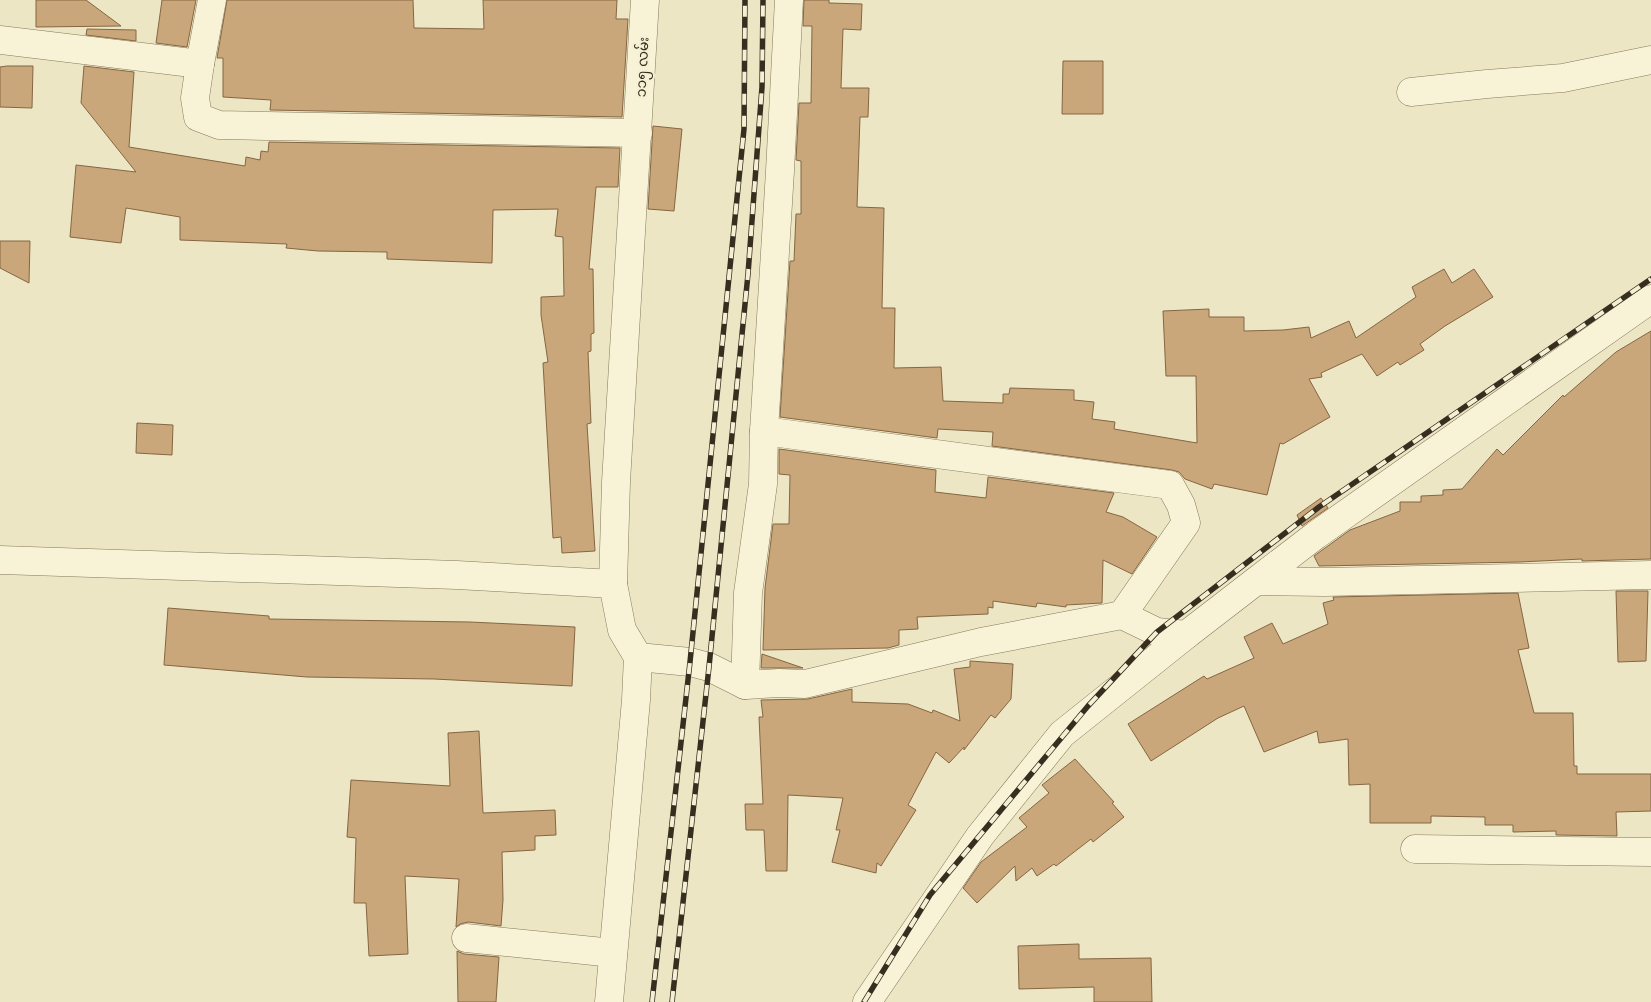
<svg xmlns="http://www.w3.org/2000/svg" width="1651" height="1002" font-family="'Playfair Display','Noto Sans Myanmar',serif">
<rect width="100%" height="100%" fill="#ece6c4"/>
<g fill="#c9a77b" stroke="#856642">
<path d="M36 0H86L121 26 36 27Z"/>
<path d="M162 0H196L187 47 156 43Z"/>
<path d="M227 0H413L414 28 484 29 483 0H617L616 19H628L622 117 270 110 271 100 223 97V58H217Z"/>
<path d="M804 0H829V3L862 4 861 30 843 29 841 88H869L868 117H860L857 207 884 208 882 308H895L894 368 941 367 943 401 1003 403V394H1009L1010 388 1074 390V400L1094 402 1092 419 1115 422 1114 429 1197 443 1196 376H1166L1163 311 1209 309V317H1244V331L1283 330 1309 327 1311 338 1349 321 1356 338 1416 297 1412 287 1444 269 1452 283 1474 269 1493 297 1445 326 1420 344 1424 350 1400 365 1398 362 1377 376 1362 354 1321 373 1322 377 1309 379 1330 417 1283 444 1280 443 1267 495 1214 484 1212 489 1185 479 1179 472 1172 470 992 446 993 432 938 429 937 438 780 417 790 261H794L796 214H801V161L796 160 799 103H811L812 26H803Z"/>
<path d="M87 29 136 30V41L86 35Z"/>
<path d="M1063 61H1103V114H1062Z"/>
<path d="M7 66H33L32 108 0 107V67Z"/>
<path d="M84 66 134 72 129 147 245 166 246 157 260 160 261 151 268 152 269 142 620 148 618 187H596L589 269H593L594 333 591 334V351L588 352 591 423 587 424 595 551 562 553 561 537 553 538 543 363 548 362 541 315V297L564 296 563 237 555 236 558 209 493 210 492 263 387 259V252L318 251 286 248 287 244 180 240V217L126 208 121 243 70 237 76 165 136 172 81 103Z"/>
<path d="M653 126 682 129 674 211 648 209Z"/>
<path d="M0 241H30L29 283 0 268Z"/>
<path d="M1651 331V559L1582 561V559L1520 562 1319 566 1314 556 1350 530 1400 511V502H1421V496L1443 495V490L1462 489 1497 449 1503 455 1563 395 1564 397 1616 352Z"/>
<path d="M137 423 173 425 172 455 136 453Z"/>
<path d="M779 449 936 470 935 492 986 498 988 477 1114 493 1106 512 1123 517 1157 537 1132 574 1103 560 1102 603 1066 605V607L1037 603 1036 607 993 601V608L988 607V614L917 617 918 629 899 630V645L888 648 763 650 765 588 773 524H789L790 475 779 474Z"/>
<path d="M1321 498 1328 508 1302 526 1297 515Z"/>
<path d="M1616 591H1648L1646 661 1618 662Z"/>
<path d="M1518 593 1529 648 1518 650 1534 713H1573L1574 766H1577V774H1651V811L1616 812 1617 836 1556 835V831L1513 832V825H1485V817L1431 816V823H1370V784L1349 785 1348 739 1319 743 1317 731 1264 752 1244 706 1218 718 1151 761 1128 724 1204 676 1207 679 1254 658 1244 637 1272 623 1283 644 1328 624 1323 603 1334 600 1333 597Z"/>
<path d="M168 608 269 616V619L470 622 575 627 572 686 434 679 307 677 164 665Z"/>
<path d="M762 654 803 668H761Z"/>
<path d="M970 661 1013 664 1011 699 995 718 991 715 964 750V747L949 763 936 752 908 805 916 810 881 866 877 863 876 873 832 862 840 830H836L843 798 788 795 787 871H766L764 830H746L745 804H763L759 717H763L761 700 808 699 852 689V702L908 704 932 713 933 710 960 721 954 669 970 667Z"/>
<path d="M479 731 483 813 555 810 556 835 535 836V850L502 852 503 900 501 926 468 922 460 924 456 927 459 879 405 876 408 954 369 956 366 903H354L356 838 347 837 351 780 450 786 448 733Z"/>
<path d="M1075 759 1114 802 1112 803 1124 817 1093 842 1091 839 1056 866 1054 864 1037 876 1032 868 1016 881 1015 866 977 903 963 888 981 862 1027 827 1019 818 1049 793 1042 785Z"/>
<path d="M1079 944V959L1151 958 1152 1002H1094V987L1019 989 1018 946Z"/>
<path d="M457 951 464 954 499 957 496 1002H458Z"/>
</g>
<g fill="none" stroke-linecap="round" stroke-linejoin="round">
<defs>
<g id="minor">
<path d="M212 0 200 64 195 98 198 117 219 125 638 133"/>
<path d="M0 40 200 64"/>
<path d="M1411 92 1487 84 1563 78 1651 60"/>
<path d="M764 431 1170 485 1181 505 1186 523 1122 615"/>
<path d="M0 560 457 575 613 584 622 630 638 657 636 700 609 1002"/>
<path d="M1256 581 1316 535 1651 299"/>
<path d="M613 584 616 482 645 0"/>
<path d="M638 657 690 662 709 667 745 685 779 683 805 684 981 642 1122 615 1157 632 1186 635 1256 581 1324 582 1651 575"/>
<path d="M745 685 748 593 763 484 764 431 780 171 789 0"/>
<path d="M1415 849 1651 852"/>
<path d="M466 938 613 953"/>
<path d="M867 1002 980 836 1062 734 1186 635"/>
</g>
</defs>
<use href="#minor" stroke="#86795b" stroke-width="29"/>
<use href="#minor" stroke="#f8f3d7" stroke-width="28"/>
<defs>
<g id="rail">
<path d="M652 1002 690 662 744 129 745 0"/>
<path d="M672 1002 709 667 748 274 762 87 763 0"/>
<path d="M864 1002 930 895 1088 706 1157 632 1319 507 1651 279"/>
</g>
</defs>
<use href="#rail" stroke="#372e1f" stroke-width="5.5"/>
<use href="#rail" stroke="#f4f0d3" stroke-width="4" stroke-dasharray="11" stroke-linecap="butt"/>
</g>
<g text-anchor="middle" stroke-width="4" stroke-linejoin="round" paint-order="stroke">
<g font-size="14" fill="#372e1f" stroke="#f4f0d3">
<text transform="translate(642 67) rotate(-87)" y="5">၁၁၅ လမ်း</text>
</g>
</g>
</svg>
